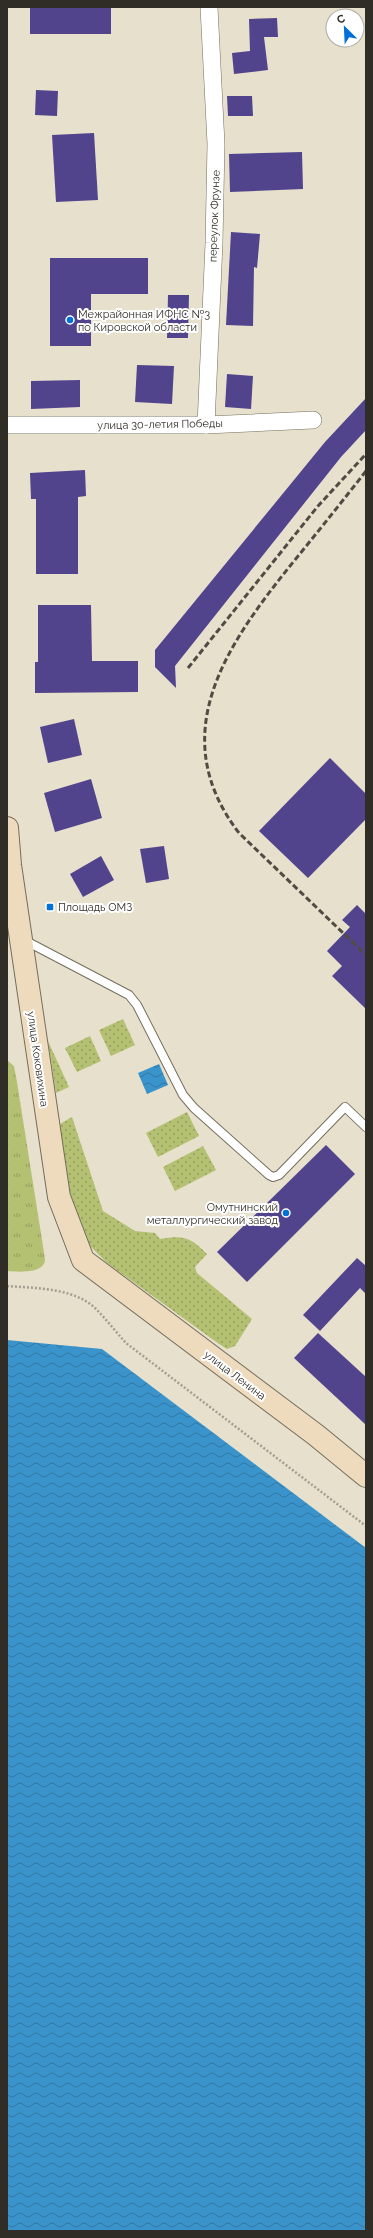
<svg xmlns="http://www.w3.org/2000/svg" width="373" height="2238" font-family="Raleway,sans-serif">
<defs>
<pattern id="grass-dots" width="8" height="8" patternUnits="userSpaceOnUse"><rect width="8" height="8" fill="#b5c172"/><path d="M2 2h.1M6 6h.1" fill="none" stroke="#949d5d" stroke-width="1.8" stroke-linecap="round"/></pattern>
<pattern id="park-tufts" width="24" height="20" patternUnits="userSpaceOnUse"><rect width="24" height="20" fill="#b5c172"/><path d="M3 7l-1-3M5 7V3M7 7l1-3M15 17l-1-3M17 17v-4M19 17l1-3" fill="none" stroke="#949d5d"/></pattern>
<pattern id="water-waves" width="16" height="10" patternUnits="userSpaceOnUse"><rect width="16" height="10" fill="#3a93cb"/><path d="M0 5q4-4 8 0t8 0" fill="none" stroke="#3178a5"/></pattern>
</defs>
<rect width="100%" height="100%" fill="#e7e0cd"/>
<g fill="url(#grass-dots)">
<path d="M123 1019 135 1045 111 1056 99 1030Z"/>
<path d="M90 1036 101 1061 77 1072 65 1048Z"/>
<path d="M48 1041 69 1087 56 1093Z"/>
<path d="M187 1112 199 1136 158 1157 146 1133Z"/>
<path d="M72 1117 103 1211 135 1231 155 1233 160 1239C184 1235 190 1237 207 1254L195 1267 197 1273 252 1319 235 1346 227 1349 219 1344 107 1263 89 1245 70 1206 60 1124Z"/>
<path d="M203 1146 216 1170 175 1191 163 1167Z"/>
</g>
<path fill="url(#park-tufts)" d="M7 1060 14 1066 17 1082 45 1259C45 1274 18 1272 7 1271Z"/>
<g fill="url(#water-waves)">
<path d="M159 1064 168 1085 147 1094 138 1073Z"/>
<path d="M7 1340 102 1349 366 1548V2231H7Z"/>
</g>
<g fill="#52438d">
<rect x="30" y="7" width="81" height="27"/>
<path d="M277 18 278 37H264L268 70 234 74 232 53 250 51 249 19Z"/>
<path d="M36 90 58 91 57 116 35 115Z"/>
<path d="M227 96H252L253 116H228Z"/>
<path d="M94 133 98 200 56 202 52 135Z"/>
<path d="M302 152 303 189 230 192 229 154Z"/>
<path d="M231 232 260 234 257 268 254 267 253 326 226 325Z"/>
<path d="M50 258H148V294H91V346H50Z"/>
<path d="M168 295H189L188 338H167Z"/>
<path d="M137 365 174 366 172 404 135 402Z"/>
<path d="M227 374 253 376 251 409 225 407Z"/>
<path d="M80 380V407L31 409V381Z"/>
<path d="M366 398V430L341 457 175 666 176 688 155 667V650L325 442Z"/>
<path d="M85 470 86 496 78 497V574H36V499H31L30 473Z"/>
<path d="M38 605H91L92 661H138V692L35 693V662H38Z"/>
<path d="M74 719 82 755 48 763 40 727Z"/>
<path d="M330 758 366 794V819L308 878 259 831Z"/>
<path d="M91 779 102 818 55 832 44 793Z"/>
<path d="M164 846 169 879 146 883 140 849Z"/>
<path d="M101 856 114 880 83 897 70 874Z"/>
<path d="M357 905 366 914V1009L332 976 342 966 327 951 350 927 342 920Z"/>
<path d="M326 1145 355 1174 247 1282 217 1252Z"/>
<path d="M357 1258 366 1266V1294L360 1288 320 1331 303 1315Z"/>
<path d="M318 1333 366 1377V1425L294 1358Z"/>
</g>
<g fill="none" stroke-linecap="round" stroke-linejoin="round">
<defs>
<path id="lane" d="M24 940 129 995 137 1005 183 1095 194 1108 269 1175 273 1177 279 1175 345 1107 366 1127"/>
<g id="street">
<path d="M7 425H206L313 420"/>
<path d="M206 425 214 243 216 144 209 7"/>
</g>
<path id="secondary" d="M7 828 10 865 59 1197 83 1260 316 1435 366 1476"/>
</defs>
<use href="#lane" stroke="#746e5d" stroke-width="10"/>
<use href="#street" stroke="#746e5d" stroke-width="18"/>
<use href="#secondary" stroke="#746e5d" stroke-width="24"/>
<path stroke="#a39e8f" stroke-width="2.5" stroke-dasharray="2 2" stroke-linecap="butt" d="M7 1286C35 1288 74 1288 95 1308 106 1319 116 1332 126 1343L366 1526"/>
<use href="#lane" stroke="#fff" stroke-width="8"/>
<use href="#street" stroke="#fff" stroke-width="17"/>
<use href="#secondary" stroke="#eedbbe" stroke-width="22"/>
<g stroke="#504c43" stroke-width="3" stroke-dasharray="6 3" stroke-linecap="butt">
<path d="M366 471C341 503 316 534 290 566 226 646 164 735 239 833L366 955"/>
<path d="M188 668 318 506 366 454"/>
</g>
</g>
<g fill="#0071d8" stroke="#fff" stroke-width="1.5">
<circle cx="70" cy="320" r="4"/>
<rect x="46" y="903" width="8" height="8" rx="2"/>
<circle cx="286" cy="1213" r="4"/>
</g>
<g text-anchor="middle" stroke-width="4" stroke-linejoin="round" paint-order="stroke">
<g font-size="11" fill="#302d26" stroke="#fff">
<text transform="translate(214 216) rotate(-88)" y="4">переулок Фрунзе</text>
<text transform="translate(160 424) rotate(-1)" y="4">улица 30-летия Победы</text>
<text transform="translate(38 1059) rotate(82)" y="4">улица Коковихина</text>
<text transform="translate(235 1375) rotate(37)" y="4">улица Ленина</text>
</g>
<g font-size="11" fill="#302d26" stroke="#fff" text-anchor="start">
<text x="78" y="318">Межрайонная ИФНС №3<tspan x="78" dy="13">по Кировской области</tspan></text>
<text x="58" y="911">Площадь ОМЗ</text>
<text x="278" y="1211" text-anchor="end">Омутнинский<tspan x="278" dy="13">металлургический завод</tspan></text>
</g>
</g>
<rect width="373" height="2238" fill="none" stroke="#302d26" stroke-width="16"/>
<g transform="translate(345 28) rotate(336)"><circle r="19" fill="#ffffff" stroke="#acaba8"/>
<path d="M0-3L7 15L0 10L-7 15Z" fill="#0071d8"/>
<text y="-6" font-size="11" font-weight="bold" text-anchor="middle" fill="#302d26">С</text>
</g>
</svg>
